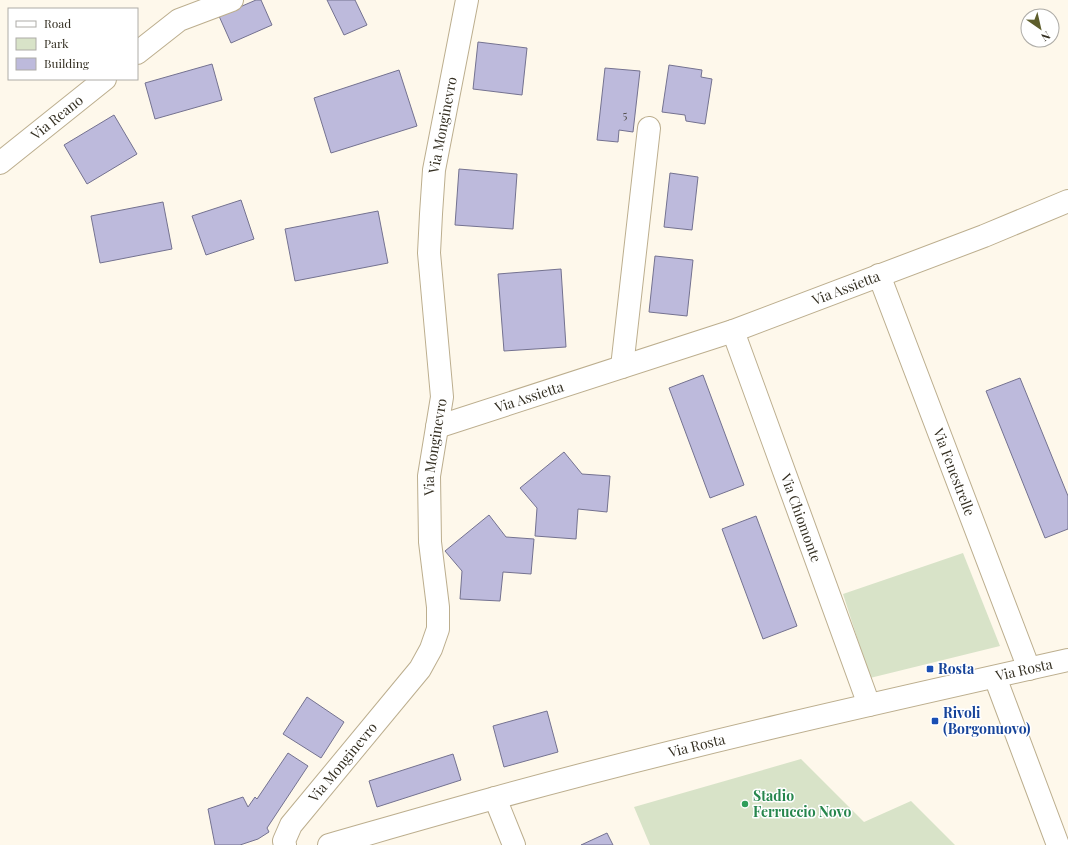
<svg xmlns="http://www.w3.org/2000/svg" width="1068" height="845" font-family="'Playfair Display',serif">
<rect width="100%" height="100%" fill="#fef8eb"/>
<g fill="#d8e3c8">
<path d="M963 553 1000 646 870 678 843 594Z"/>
<path d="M801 759 864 822 911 801 955 845H650L634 807Z"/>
</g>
<g fill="#bdbadc" stroke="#747290">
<path d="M256 0H261L272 25 231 43 219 16Z"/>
<path d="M327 0H355L367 25 344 35Z"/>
<path d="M478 42 527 48 522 95 473 89Z"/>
<path d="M212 64 222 100 155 119 145 83Z"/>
<path d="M669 65 702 70 701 77 712 79 705 124 686 121 685 115 662 112Z"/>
<path d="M605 68 640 71 633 132 619 130 618 142 597 140Z"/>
<path d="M399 70 417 126 331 153 314 98Z"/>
<path d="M114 115 137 154 87 184 64 145Z"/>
<path d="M459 169 517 174 513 229 455 225Z"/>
<path d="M670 173 698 177 692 230 664 227Z"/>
<path d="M241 200 254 239 206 255 192 216Z"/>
<path d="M163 202 172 249 100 263 91 216Z"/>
<path d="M378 211 388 263 295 281 285 229Z"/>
<path d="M655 256 693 260 687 316 649 312Z"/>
<path d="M561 269 566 347 504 351 498 274Z"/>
<path d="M703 375 744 485 710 498 669 388Z"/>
<path d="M1020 378 1068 496V529L1045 538 986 391Z"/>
<path d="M564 452 582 474 610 476 607 512 578 509 576 539 535 536 537 508 520 488Z"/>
<path d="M489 515 506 537 534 539 531 574 503 572 500 601 460 599 462 571 445 551Z"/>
<path d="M756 516 797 626 763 639 722 529Z"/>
<path d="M307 697 344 722 321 758 283 734Z"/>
<path d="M547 711 558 752 504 767 493 726Z"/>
<path d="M288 753 308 766 267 828 269 832 258 839 240 845H215L208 809 243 797 248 807 255 797 257 799Z"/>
<path d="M453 754 461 780 377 807 369 781Z"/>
<path d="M607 833 613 845H581Z"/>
</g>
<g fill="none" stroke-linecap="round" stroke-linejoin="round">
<defs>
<g id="minor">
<path d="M137 53 179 20 232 0"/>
<path id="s1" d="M0 163 105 79"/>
<path id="s2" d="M879 275 1029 669"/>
<path id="s3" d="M733 331 869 705"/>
<path d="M622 367 649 128"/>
<path id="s4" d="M437 427 733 331 984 236 1068 201"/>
<path d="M995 677 1058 845"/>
<path d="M495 798 514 845"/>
<path id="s5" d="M285 845 284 841 291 825 420 669 431 649 438 629V607L430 542 429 476 442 397 429 253 431 214 434 170 467 0"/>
</g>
<g id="tertiary">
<path id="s6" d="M329 845C385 829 440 813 495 798 684 746 876 703 1068 660"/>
</g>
</defs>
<use href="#minor" stroke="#bcae8e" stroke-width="24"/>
<use href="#tertiary" stroke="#bcae8e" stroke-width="24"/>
<use href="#minor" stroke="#fff" stroke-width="22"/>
<use href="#tertiary" stroke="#fff" stroke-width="22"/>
</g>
<g fill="#1a4fb4" stroke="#fff" stroke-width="1.5">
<rect x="926" y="665" width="8" height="8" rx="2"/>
<rect x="931" y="717" width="8" height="8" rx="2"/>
</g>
<circle fill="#2e9e5b" stroke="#fff" stroke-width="1.5" cx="745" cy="804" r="4"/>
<g text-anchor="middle" stroke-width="3" stroke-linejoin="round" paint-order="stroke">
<g font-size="12" fill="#565250">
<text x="625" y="119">5</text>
</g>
<g font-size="14" fill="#342f22" stroke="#fff">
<text dy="5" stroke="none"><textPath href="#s1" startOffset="73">Via Reano</textPath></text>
<text dy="5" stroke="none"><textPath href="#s5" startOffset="775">Via Monginevro</textPath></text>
<text dy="5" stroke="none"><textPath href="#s4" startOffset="432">Via Assietta</textPath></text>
<text dy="5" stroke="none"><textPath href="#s4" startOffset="97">Via Assietta</textPath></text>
<text dy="5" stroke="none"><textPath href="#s5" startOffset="451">Via Monginevro</textPath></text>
<text dy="5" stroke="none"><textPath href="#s2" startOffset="211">Via Fenestrelle</textPath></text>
<text dy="5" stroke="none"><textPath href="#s3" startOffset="199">Via Chiomonte</textPath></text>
<text dy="5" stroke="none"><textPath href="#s6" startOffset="717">Via Rosta</textPath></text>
<text dy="5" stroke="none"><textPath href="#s6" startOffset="381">Via Rosta</textPath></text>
<text dy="5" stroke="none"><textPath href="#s5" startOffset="103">Via Monginevro</textPath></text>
</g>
<g font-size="14" font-weight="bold" fill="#164399" stroke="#fff" text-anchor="start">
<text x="938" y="674">Rosta</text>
<text x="943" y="718">Rivoli<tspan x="943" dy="16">(Borgonuovo)</tspan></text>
</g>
<g font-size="14" font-weight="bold" fill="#27864d" stroke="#fff" text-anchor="start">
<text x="753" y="801">Stadio<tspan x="753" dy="16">Ferruccio Novo</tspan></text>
</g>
</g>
<rect x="8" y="8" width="130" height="72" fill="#ffffff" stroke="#aeaca7"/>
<rect x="16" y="21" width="20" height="6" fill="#ffffff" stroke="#aeaca7"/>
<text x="44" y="28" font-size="12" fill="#342f22">Road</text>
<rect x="16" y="38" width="20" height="12" fill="#d8e3c8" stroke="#aeaca7"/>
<text x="44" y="48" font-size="12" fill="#342f22">Park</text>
<rect x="16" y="58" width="20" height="12" fill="#bdbadc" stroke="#aeaca7"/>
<text x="44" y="68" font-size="12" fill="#342f22">Building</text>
<g transform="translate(1040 28) rotate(146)"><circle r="19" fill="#ffffff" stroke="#aeaca7"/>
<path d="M0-3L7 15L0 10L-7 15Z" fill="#5e5e2c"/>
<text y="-6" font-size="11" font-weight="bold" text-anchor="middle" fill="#342f22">N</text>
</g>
</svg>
